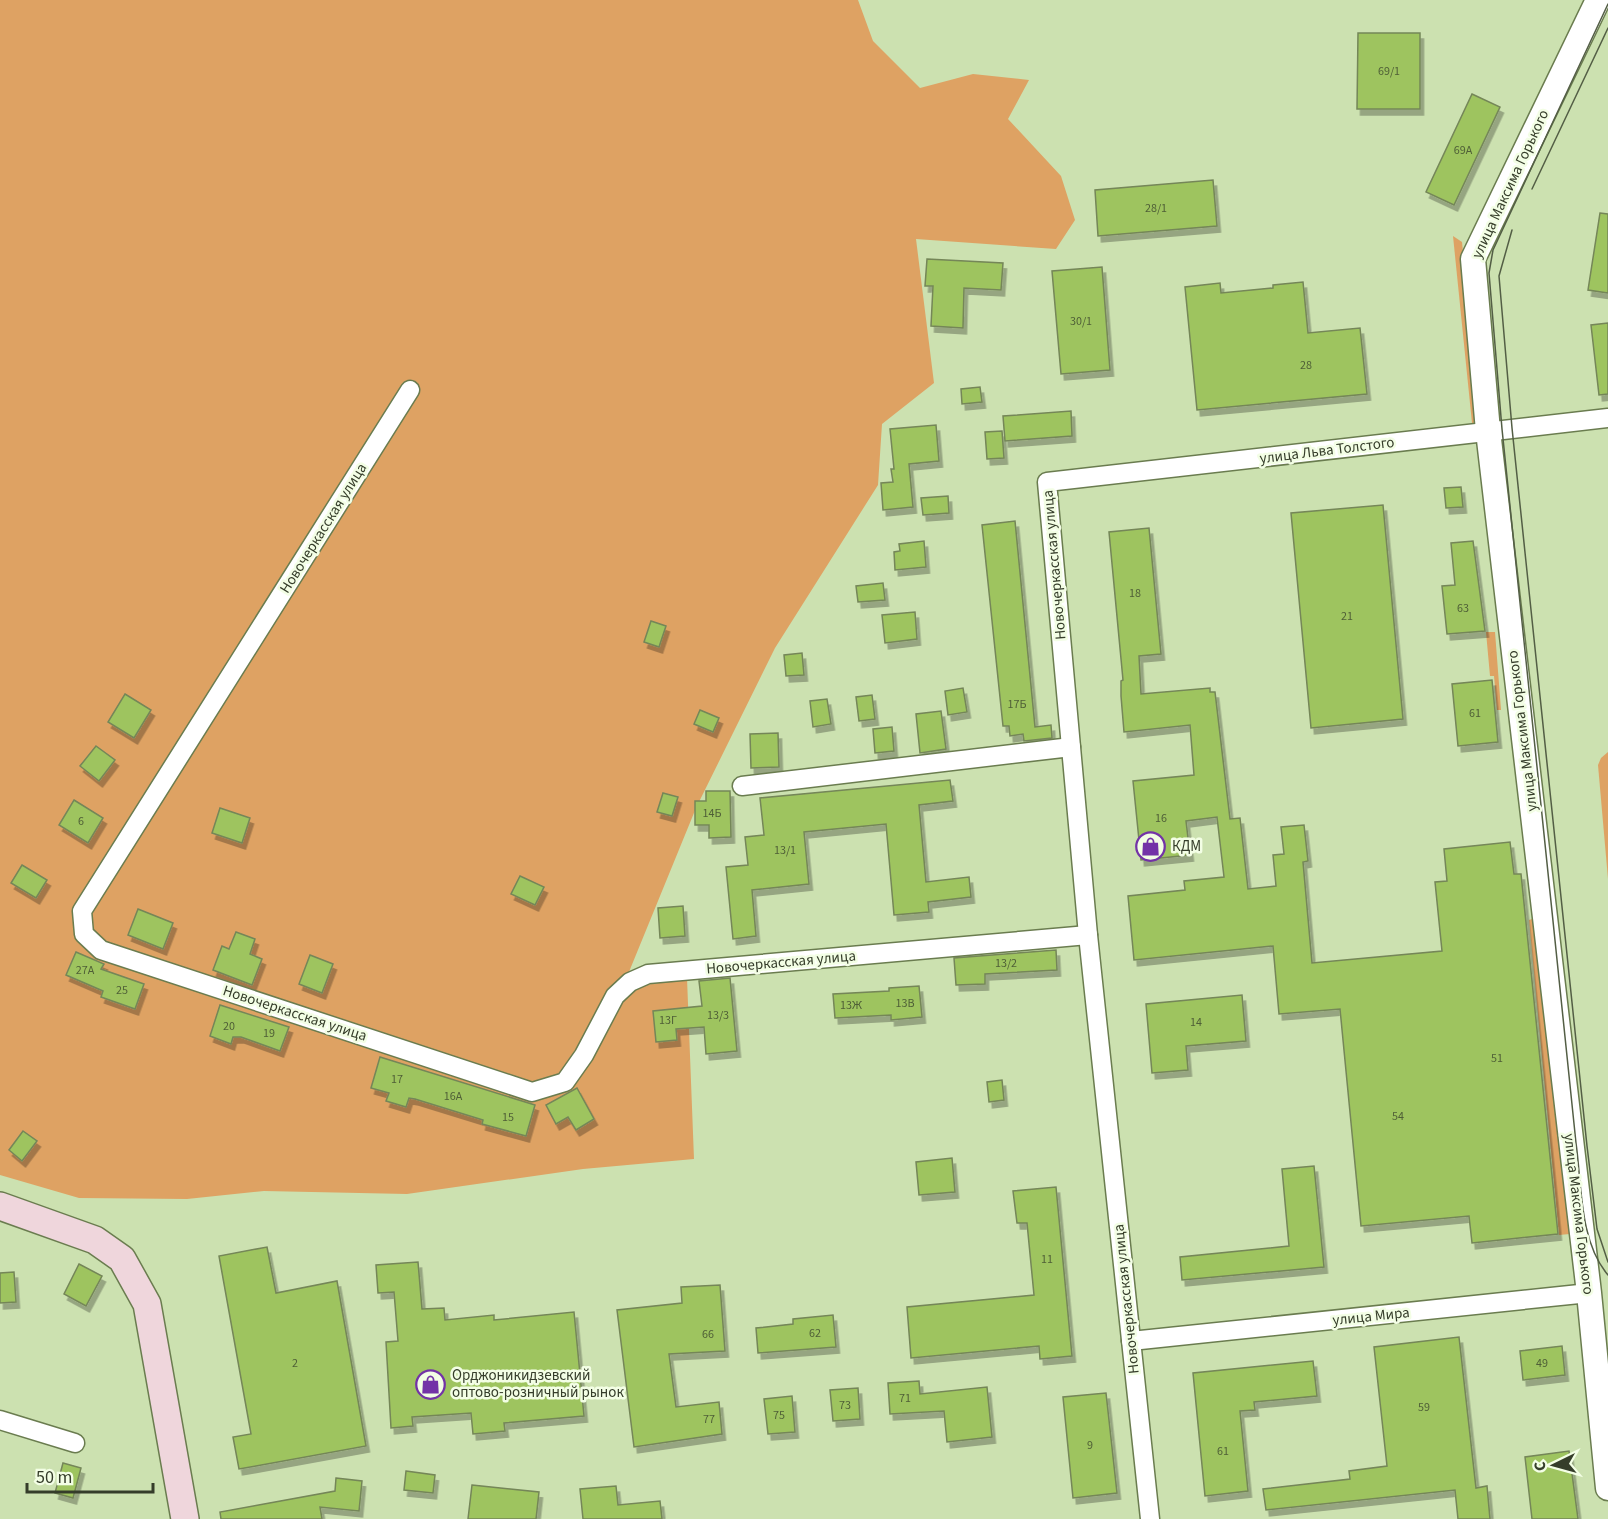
<svg xmlns="http://www.w3.org/2000/svg" width="1608" height="1519" font-family="'Source Sans 3',sans-serif">
<defs>
<filter id="shadow"><feDropShadow dx="3.5" dy="6" stdDeviation="0" flood-color="#0004"/></filter>
</defs>
<rect width="100%" height="100%" fill="#cce1b0"/>
<g fill="#dea263">
<path d="M0 0H858L873 41 920 88 973 74 1029 80 1008 119 1061 176 1075 220 1056 249 916 239 934 383 882 424 878 485 775 648 696 808 622 989 687 978 694 1159 583 1169 407 1194 264 1191 187 1199 79 1198 0 1175Z"/>
<path d="M1453 236 1462 242 1480 422 1472 423Z"/>
<path d="M1486 632H1495L1501 710H1497L1494 676H1490Z"/>
<path d="M1608 752V879L1598 765 1601 758Z"/>
<path d="M1532 919 1539 925 1570 1234 1559 1235 1529 920Z"/>
</g>
<g fill="#9ec45e" stroke="#748658" stroke-width="1.5" filter="url(#shadow)">
<path d="M1358 33H1420V109H1357Z"/>
<path d="M1472 94 1500 107 1454 205 1426 192Z"/>
<path d="M1213 180 1217 226 1098 236 1095 190Z"/>
<path d="M1600 213 1608 214V293L1588 290Z"/>
<path d="M927 259 1003 263 1001 290 964 288 963 328 931 326 933 286H925Z"/>
<path d="M1102 267 1110 370 1061 374 1052 271Z"/>
<path d="M1303 282 1308 333 1360 328 1367 394 1197 410 1185 287 1220 283 1221 293 1273 288V285Z"/>
<path d="M1608 323V394L1599 395 1591 325Z"/>
<path d="M980 387 982 402 962 404 961 389Z"/>
<path d="M1071 411 1072 436 1005 441 1003 416Z"/>
<path d="M936 425 939 461 909 464 913 507 883 510 881 483 893 482 891 469H894L890 429Z"/>
<path d="M1002 431 1004 458 987 459 985 432Z"/>
<path d="M1461 487 1463 507 1446 508 1444 488Z"/>
<path d="M948 496 949 513 923 515 921 498Z"/>
<path d="M1383 505 1403 719 1311 728 1291 513Z"/>
<path d="M1015 521 1035 727 1051 725 1052 738 1024 741 1023 734 1010 736 1009 726H1003L982 525Z"/>
<path d="M1149 528 1161 654 1139 656 1141 694 1210 688V692H1215L1230 819 1240 818 1248 889 1276 886 1273 855 1284 854 1281 827 1304 825 1308 861 1303 862 1312 963 1442 951 1435 882 1447 881 1444 849 1510 842 1514 874H1521L1558 1234 1472 1243 1469 1216 1361 1226 1340 1009 1279 1014 1273 946 1134 960 1128 896 1185 890 1184 881 1224 877 1217 817 1186 821 1190 855 1141 860 1133 781 1194 775 1190 725 1124 732 1121 696V681L1123 680 1109 532Z"/>
<path d="M924 541 926 567 895 570 894 552 900 551 899 544Z"/>
<path d="M1473 541 1485 631 1447 634 1442 586 1455 585 1451 543Z"/>
<path d="M883 583 885 600 858 602 856 586Z"/>
<path d="M915 612 917 639 885 643 882 615Z"/>
<path d="M651 621 666 626 659 647 644 642Z"/>
<path d="M802 653 804 675 786 676 784 655Z"/>
<path d="M1492 680 1498 742 1458 746 1452 684Z"/>
<path d="M963 688 967 712 948 715 945 691Z"/>
<path d="M125 694 151 710 134 738 108 722Z"/>
<path d="M872 695 875 719 859 721 856 697Z"/>
<path d="M827 699 831 724 813 727 810 701Z"/>
<path d="M700 710 719 718 713 732 694 724Z"/>
<path d="M941 711 946 749 920 753 916 714Z"/>
<path d="M892 727 894 751 875 753 873 729Z"/>
<path d="M778 733 779 767 751 768 750 734Z"/>
<path d="M96 746 115 760 99 781 80 766Z"/>
<path d="M950 780 953 801 919 805 926 882 969 877 971 897 928 902 929 912 894 915 886 824 804 832 809 884 752 890 756 936 733 939 726 867 748 865 745 837 764 835 760 798Z"/>
<path d="M706 791H730L731 837 709 838V825H695V801H706Z"/>
<path d="M663 793 678 797 672 816 657 812Z"/>
<path d="M74 800 103 818 88 843 59 825Z"/>
<path d="M220 808 250 818 242 843 212 833Z"/>
<path d="M22 865 47 880 36 898 11 883Z"/>
<path d="M520 876 544 887 535 905 511 894Z"/>
<path d="M683 906 685 936 660 938 658 908Z"/>
<path d="M138 909 173 923 163 949 128 935Z"/>
<path d="M236 932 255 939 250 954 262 959 252 985 213 970 222 946 229 949Z"/>
<path d="M1056 950 1057 970 985 974V984L956 985 954 958Z"/>
<path d="M76 952 104 964 101 969 144 984 135 1009 101 997 103 991 66 975Z"/>
<path d="M310 955 333 964 322 993 299 984Z"/>
<path d="M730 978 737 1051 706 1054 704 1027 676 1029 677 1040 656 1042 653 1011 702 1006 699 981Z"/>
<path d="M919 986 922 1017 891 1020V1015L835 1018 833 994 889 991V988Z"/>
<path d="M1242 995 1246 1041 1186 1046 1188 1070 1152 1073 1146 1004Z"/>
<path d="M220 1005 289 1027 280 1051 241 1037H233L231 1044 210 1036Z"/>
<path d="M380 1057 535 1105 526 1136 482 1124 483 1120 415 1099 409 1098 406 1107 386 1101 389 1093 371 1088Z"/>
<path d="M1002 1080 1004 1100 989 1102 987 1082Z"/>
<path d="M577 1088 594 1119 576 1130 568 1117 556 1124 546 1105Z"/>
<path d="M23 1131 37 1141 22 1161 9 1150Z"/>
<path d="M952 1158 955 1192 919 1195 916 1162Z"/>
<path d="M1314 1166 1324 1267 1182 1280 1180 1257 1289 1246 1282 1169Z"/>
<path d="M1056 1187 1072 1356 1040 1359 1039 1346 911 1358 907 1307 1034 1295 1027 1223H1017L1013 1191Z"/>
<path d="M267 1247 276 1293 337 1281 366 1446 239 1469 233 1437 251 1434 219 1256Z"/>
<path d="M418 1262 422 1309 444 1308 445 1320 494 1315V1320L574 1312 584 1416 504 1423 505 1431 473 1434 471 1413 412 1417 413 1426 391 1428 386 1342 398 1341 394 1292 378 1293 376 1265Z"/>
<path d="M79 1264 102 1276 86 1306 64 1294Z"/>
<path d="M14 1272 16 1302 0 1303V1273Z"/>
<path d="M720 1285 725 1351 669 1354 676 1407 719 1402 722 1434 634 1447 617 1310 682 1303 681 1287Z"/>
<path d="M833 1315 836 1347 758 1353 756 1328 793 1324V1319Z"/>
<path d="M1459 1337 1476 1488 1487 1486 1490 1519H1458L1455 1490 1266 1510 1263 1489 1350 1479 1349 1471 1387 1466 1374 1347Z"/>
<path d="M1562 1346 1565 1375 1523 1380 1520 1351Z"/>
<path d="M1313 1361 1317 1396 1254 1402 1255 1410 1240 1411 1248 1491 1205 1496 1193 1373Z"/>
<path d="M919 1381 920 1394 987 1387 992 1437 947 1442 944 1411 890 1414 888 1383Z"/>
<path d="M858 1388 860 1419 833 1421 830 1390Z"/>
<path d="M1106 1393 1117 1493 1073 1498 1063 1397Z"/>
<path d="M792 1396 795 1432 768 1434 764 1399Z"/>
<path d="M1569 1451 1578 1519H1532L1525 1457Z"/>
<path d="M63 1463 81 1468 73 1498 55 1493Z"/>
<path d="M406 1471 435 1475 433 1493 404 1490Z"/>
<path d="M336 1478 362 1481 359 1511 320 1507 322 1519H221L220 1512 335 1491Z"/>
<path d="M472 1485 539 1492 536 1519H468Z"/>
<path d="M616 1486 618 1505 660 1501 662 1519H583L580 1489Z"/>
</g>
<g fill="none" stroke-linecap="round" stroke-linejoin="round">
<defs>
<g id="minor">
<path d="M410 390 82 911 84 934 101 950 532 1092 565 1082 584 1055 615 996 630 982 648 974 1088 935"/>
<path d="M742 786 1071 747"/>
<path d="M1131 1341 1589 1293"/>
<path d="M0 1420 75 1443"/>
<path d="M1150 1519 1088 935 1047 482 1608 418"/>
</g>
<path id="tertiary" d="M1598 0 1473 259 1488 431 1589 1293 1608 1488"/>
<path id="secondary" d="M0 1206 95 1240 122 1259 147 1304 185 1519"/>
</defs>
<use href="#minor" stroke="#6a7c4f" stroke-width="21"/>
<use href="#tertiary" stroke="#6a7c4f" stroke-width="27"/>
<use href="#secondary" stroke="#6a7c4f" stroke-width="30"/>
<use href="#minor" stroke="#fff" stroke-width="18"/>
<use href="#tertiary" stroke="#fff" stroke-width="24"/>
<use href="#secondary" stroke="#efd6dc" stroke-width="27"/>
<g stroke="#535e45" stroke-width="1.5">
<path d="M1608 4 1493 250 1489 273 1502 429 1576 1143C1582 1185 1579 1241 1608 1275"/>
<path d="M1532 189 1608 28"/>
<path d="M1512 230 1499 276 1512 428 1587 1146 1597 1229 1608 1262"/>
</g>
</g>
<defs>
<symbol id="shop-ring" viewBox="-11 -11 22 22"><circle r="9.5" fill="#f3fee5" stroke="#7332a7" stroke-width="1.5"/><path d="M-5-2.5h2.3a2.7 3.5 0 0 1 5.4 0H5L5.5 6h-11ZM-1.5-2.5h3a1.5 2.3 0 0 0-3 0Z" fill="#7332a7"/></symbol>
</defs>
<g fill-rule="evenodd">
<use href="#shop-ring" x="1134" y="830" width="33" height="33"/>
<use href="#shop-ring" x="414" y="1368" width="33" height="33"/>
</g>
<g text-anchor="middle" stroke-width="5" stroke-linejoin="round" paint-order="stroke">
<g font-size="12" fill="#4f5f37">
<text x="1389" y="75">69/1</text>
<text x="1463" y="154">69А</text>
<text x="1156" y="212">28/1</text>
<text x="1081" y="325">30/1</text>
<text x="1306" y="369">28</text>
<text x="1135" y="597">18</text>
<text x="1463" y="612">63</text>
<text x="1347" y="620">21</text>
<text x="1017" y="708">17Б</text>
<text x="1475" y="717">61</text>
<text x="712" y="817">14Б</text>
<text x="1161" y="822">16</text>
<text x="81" y="825">6</text>
<text x="785" y="854">13/1</text>
<text x="1006" y="967">13/2</text>
<text x="85" y="974">27А</text>
<text x="122" y="994">25</text>
<text x="905" y="1007">13В</text>
<text x="851" y="1009">13Ж</text>
<text x="718" y="1019">13/3</text>
<text x="668" y="1024">13Г</text>
<text x="1196" y="1026">14</text>
<text x="229" y="1030">20</text>
<text x="269" y="1037">19</text>
<text x="1497" y="1062">51</text>
<text x="397" y="1083">17</text>
<text x="453" y="1100">16А</text>
<text x="1398" y="1120">54</text>
<text x="508" y="1121">15</text>
<text x="1047" y="1263">11</text>
<text x="815" y="1337">62</text>
<text x="708" y="1338">66</text>
<text x="295" y="1367">2</text>
<text x="1542" y="1367">49</text>
<text x="905" y="1402">71</text>
<text x="845" y="1409">73</text>
<text x="1424" y="1411">59</text>
<text x="779" y="1419">75</text>
<text x="709" y="1423">77</text>
<text x="1090" y="1449">9</text>
<text x="1223" y="1455">61</text>
</g>
<g font-size="15" fill="#353d2a" stroke="#f3fee5">
<text transform="translate(1510 184) rotate(-65)" y="5">улица Максима Горького</text>
<text transform="translate(1327 450) rotate(-7)" y="5">улица Льва Толстого</text>
<text transform="translate(323 528) rotate(-58)" y="5">Новочеркасская улица</text>
<text transform="translate(1054 565) rotate(-95)" y="5">Новочеркасская улица</text>
<text transform="translate(1522 731) rotate(-97)" y="5">улица Максима Горького</text>
<text transform="translate(781 962) rotate(-5)" y="5">Новочеркасская улица</text>
<text transform="translate(295 1013) rotate(18)" y="5">Новочеркасская улица</text>
<text transform="translate(1579 1214) rotate(83)" y="5">улица Максима Горького</text>
<text transform="translate(1126 1299) rotate(-96)" y="5">Новочеркасская улица</text>
<text transform="translate(1371 1316) rotate(-6)" y="5">улица Мира</text>
</g>
<g font-size="15" fill="#353d2a" stroke="#f3fee5" text-anchor="start">
<text x="1172" y="851">КДМ</text>
<text x="452" y="1380">Орджоникидзевский<tspan x="452" dy="17">оптово-розничный рынок</tspan></text>
</g>
</g>
<g transform="translate(1554 1465) rotate(265)" stroke="#f3fee5" stroke-width="4.5" paint-order="stroke">
<path d="M0-4.5L10 22L0 15L-10 22Z" fill="#353d2a"/>
<text y="-9" font-size="16" font-weight="bold" text-anchor="middle" fill="#353d2a">С</text>
</g>
<path d="M27 1483v9h126v-9" fill="none" stroke="#353d2a" stroke-width="3"/>
<text x="36" y="1483" font-size="18" fill="#353d2a" stroke="#f3fee5" stroke-width="4.5" paint-order="stroke">50 m</text>
</svg>
